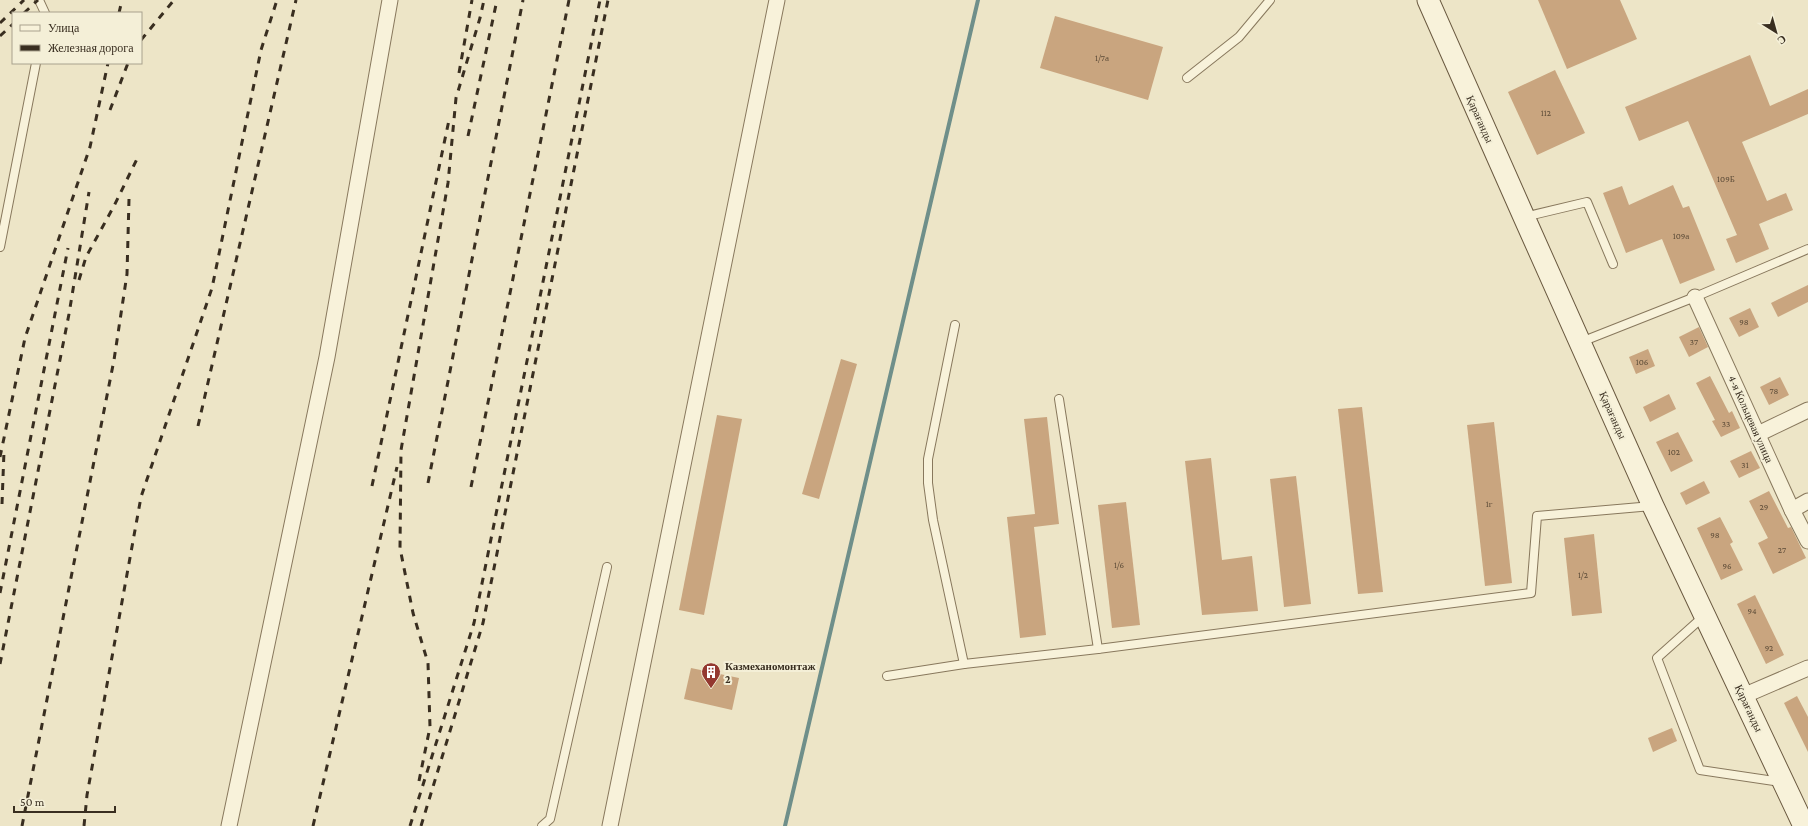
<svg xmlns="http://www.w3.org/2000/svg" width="1808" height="826" font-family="'Crimson Pro',serif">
<rect width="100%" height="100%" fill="#ede5c7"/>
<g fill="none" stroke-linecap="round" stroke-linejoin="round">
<path stroke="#6f8f8a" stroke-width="4" d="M785 826 978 0"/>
</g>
<g fill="#c9a57f">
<path d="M1538 0H1620L1637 39 1567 69Z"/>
<path d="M1055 16 1163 47 1148 100 1040 68Z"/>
<path d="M1750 55 1770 106 1808 89V114L1742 142 1767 201 1786 193 1793 210 1759 224 1769 249 1736 263 1726 239 1737 235 1688 121 1639 141 1625 107Z"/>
<path d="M1555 70 1585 133 1537 155 1508 92Z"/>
<path d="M1673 185 1683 208 1689 206 1715 270 1680 284 1662 239 1626 253 1603 193 1622 186 1629 205Z"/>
<path d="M1808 285V302L1778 317 1771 303Z"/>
<path d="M1750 308 1759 327 1739 337 1729 318Z"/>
<path d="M1699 327 1708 347 1689 357 1679 337Z"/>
<path d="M1648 349 1655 366 1636 374 1629 357Z"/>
<path d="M841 359 857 364 819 499 802 494Z"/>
<path d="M1710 376 1729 413 1732 411 1740 428 1721 437 1712 421 1715 420 1696 383Z"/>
<path d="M1780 377 1789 395 1769 405 1760 387Z"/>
<path d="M1669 394 1676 409 1650 422 1643 407Z"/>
<path d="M1362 407 1383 592 1358 594 1338 409Z"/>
<path d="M717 415 742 419 704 615 679 610Z"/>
<path d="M1047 417 1059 524 1034 527 1046 635 1020 638 1007 517 1035 514 1024 419Z"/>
<path d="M1494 422 1512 583 1485 586 1467 425Z"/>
<path d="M1678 432 1693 461 1671 472 1656 442Z"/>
<path d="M1751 451 1760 468 1739 478 1730 461Z"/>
<path d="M1211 458 1222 560 1252 556 1258 611 1202 615 1185 461Z"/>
<path d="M1296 476 1311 604 1284 607 1270 479Z"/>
<path d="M1704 481 1710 493 1686 505 1680 493Z"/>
<path d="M1769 491 1788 528 1791 527 1806 558 1773 574 1758 543 1768 538 1749 501Z"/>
<path d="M1126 502 1140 625 1112 628 1098 505Z"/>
<path d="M1720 517 1733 542 1730 544 1743 570 1721 580 1697 528Z"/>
<path d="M1594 534 1602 613 1572 616 1564 538Z"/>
<path d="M1755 595 1784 655 1766 664 1737 604Z"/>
<path d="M691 668 739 678 732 710 684 699Z"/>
<path d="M1797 696 1808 717V752L1784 703Z"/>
<path d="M1672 728 1677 741 1653 752 1648 738Z"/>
</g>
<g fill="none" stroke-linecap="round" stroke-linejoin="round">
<defs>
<g id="service">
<path d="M39 0 45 13"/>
<path d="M1187 78 1239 37 1270 0"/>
<path d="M1524 217 1587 202 1613 264"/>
<path d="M0 247 36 63"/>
<path d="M955 325 928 459V483L933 520 964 664"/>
<path d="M1581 342 1695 297 1808 249"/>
<path d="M1059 399 1098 649"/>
<path d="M1704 616 1657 658 1700 770 1781 782"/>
<path d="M887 676 964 664 1098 649 1531 593 1537 516 1652 506"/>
<path d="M542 826 550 819 607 567"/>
</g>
<g id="minor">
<path d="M1695 297 1792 510 1808 541"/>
<path d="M1758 434 1808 410"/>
<path d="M1792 510 1808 501"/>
<path d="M1743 696 1808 668"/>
<path d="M229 826 327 357 390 0"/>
<path d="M610 826 777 0"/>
</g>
<path id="secondary" d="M1428 0 1524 217 1653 506 1804 826"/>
</defs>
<use href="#service" stroke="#88785d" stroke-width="10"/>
<use href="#minor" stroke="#88785d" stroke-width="17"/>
<use href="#secondary" stroke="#6a5940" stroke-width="23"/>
<use href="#service" stroke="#f8f2da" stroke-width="8"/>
<use href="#minor" stroke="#f8f2da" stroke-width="15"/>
<use href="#secondary" stroke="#f8f2da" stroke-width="21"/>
<g stroke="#392e20" stroke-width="3" stroke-dasharray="7 7" stroke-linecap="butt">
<path d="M24 13 38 0"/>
<path d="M119 13 122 0"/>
<path d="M0 23 24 0"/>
<path d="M0 36 13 24"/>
<path d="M141 40 174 0"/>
<path d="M459 73 472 0"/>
<path d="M110 110 128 63"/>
<path d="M468 136 497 0"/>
<path d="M79 280 86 257 114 206 137 159"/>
<path d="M198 426 296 0"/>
<path d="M0 457 25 338 90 147 108 63"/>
<path d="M428 483 523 0"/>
<path d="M372 486 449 120"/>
<path d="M471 487 569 0"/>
<path d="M2 504 4 451"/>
<path d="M0 593 68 248"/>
<path d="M0 664 69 314 89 192"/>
<path d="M419 781 430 727 428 663 413 613 400 548 401 450 448 183 456 98 480 18 484 0"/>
<path d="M22 826 114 360 127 274 129 199"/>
<path d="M84 826 87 795 141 497 212 288 261 50 277 0"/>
<path d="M313 826 397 467"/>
<path d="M410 826 474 623 600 0"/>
<path d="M421 826 483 623 608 0"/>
</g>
</g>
<defs>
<symbol id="building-pin" viewBox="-11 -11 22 30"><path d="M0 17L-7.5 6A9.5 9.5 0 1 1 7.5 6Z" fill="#943830" stroke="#f4efd7"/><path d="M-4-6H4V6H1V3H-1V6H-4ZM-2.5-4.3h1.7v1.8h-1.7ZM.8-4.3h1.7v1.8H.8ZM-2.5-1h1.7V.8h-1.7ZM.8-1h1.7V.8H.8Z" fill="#fff"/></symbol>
</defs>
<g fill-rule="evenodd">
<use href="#building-pin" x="700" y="661" width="22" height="30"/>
</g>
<g text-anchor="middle" stroke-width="4" stroke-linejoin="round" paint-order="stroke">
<g font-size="9" fill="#5d4c38">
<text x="1102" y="61">1/7а</text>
<text x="1546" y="116">112</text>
<text x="1726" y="182">109Б</text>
<text x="1681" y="239">109а</text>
<text x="1744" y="325">98</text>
<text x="1694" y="345">37</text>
<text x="1642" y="365">106</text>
<text x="1774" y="394">78</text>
<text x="1726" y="427">33</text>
<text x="1674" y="455">102</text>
<text x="1745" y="468">31</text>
<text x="1489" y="507">1г</text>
<text x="1764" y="510">29</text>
<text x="1715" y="538">98</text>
<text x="1782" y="553">27</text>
<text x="1119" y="568">1/6</text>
<text x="1727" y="569">96</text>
<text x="1583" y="578">1/2</text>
<text x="1752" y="614">94</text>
<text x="1769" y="651">92</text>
</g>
<g font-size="11" fill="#392e20" stroke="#f4efd7">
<text transform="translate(1480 119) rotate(66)" y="4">Қарағанды</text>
<text transform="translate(1613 415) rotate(66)" y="4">Қарағанды</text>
<text transform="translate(1751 419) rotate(66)" y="4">4-я Кольцевая улица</text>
<text transform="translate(1749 708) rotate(65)" y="4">Қарағанды</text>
</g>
<g font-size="11" font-weight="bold" fill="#392e20" stroke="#f4efd7" text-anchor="start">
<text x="725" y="670">Казмеханомонтаж<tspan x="725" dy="13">2</tspan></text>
</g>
</g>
<rect x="12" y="12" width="130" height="52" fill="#f4efd7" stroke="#a9a28e"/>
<rect x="20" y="25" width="20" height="6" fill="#f8f2da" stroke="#a9a28e"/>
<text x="48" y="32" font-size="12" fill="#392e20">Улица</text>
<rect x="20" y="45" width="20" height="6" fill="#392e20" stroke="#a9a28e"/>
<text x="48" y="52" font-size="12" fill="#392e20">Железная дорога</text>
<g transform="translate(1776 32) rotate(143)" stroke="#f4efd7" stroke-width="3" paint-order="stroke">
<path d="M0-3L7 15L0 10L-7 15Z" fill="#392e20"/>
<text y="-6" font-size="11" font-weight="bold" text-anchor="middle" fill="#392e20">С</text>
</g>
<path d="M14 806v6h101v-6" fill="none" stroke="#392e20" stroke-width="2"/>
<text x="20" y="806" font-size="12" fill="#392e20" stroke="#f4efd7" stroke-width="3" paint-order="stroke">50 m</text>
</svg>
